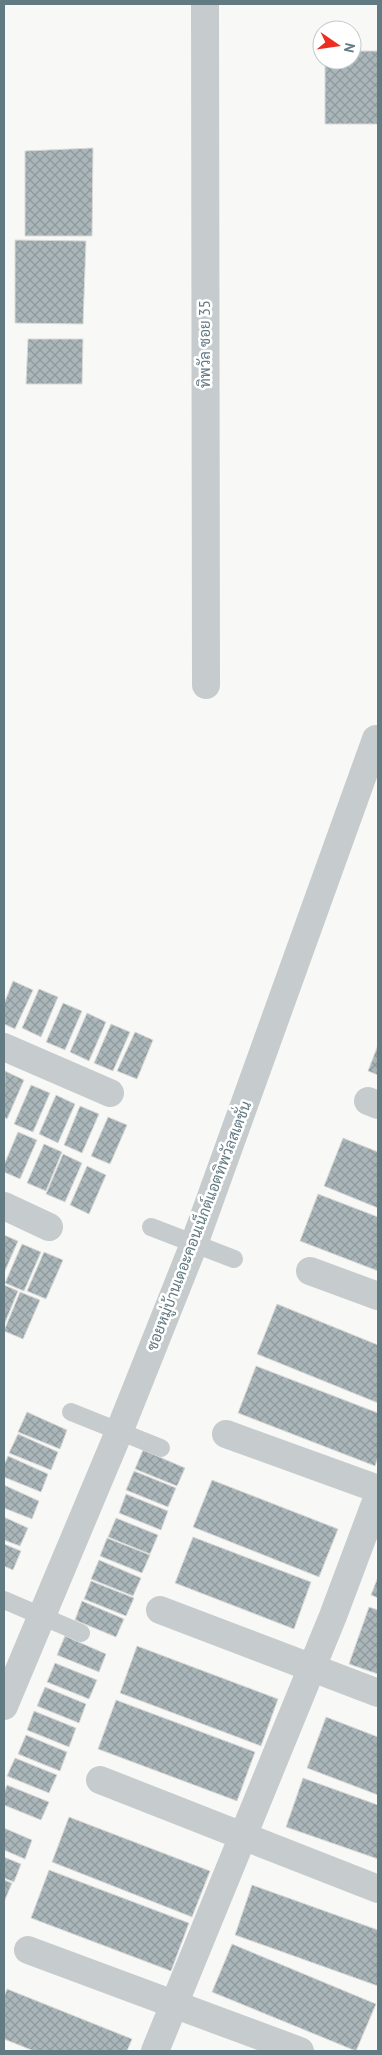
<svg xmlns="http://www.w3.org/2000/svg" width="382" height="2055" font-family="'PT Sans',Sarabun,sans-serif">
<defs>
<pattern id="building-cross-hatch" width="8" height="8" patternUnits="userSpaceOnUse" patternTransform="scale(1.25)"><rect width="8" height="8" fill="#aab6b9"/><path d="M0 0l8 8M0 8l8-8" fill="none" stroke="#8e999c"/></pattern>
</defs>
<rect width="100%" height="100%" fill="#f8f8f6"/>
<g fill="url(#building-cross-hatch)" stroke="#dadad8">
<path d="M352 51H378V124H325V60H352Z"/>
<path d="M93 148 92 236H25V151Z"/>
<path d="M15 240 86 241 83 324 15 323Z"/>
<path d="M28 339H83L82 384H26Z"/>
<path d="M13 981 33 990 15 1029 4 1024V1004Z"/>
<path d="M39 989 58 997 41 1037 22 1028Z"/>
<path d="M63 1003 82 1011 65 1050 46 1042Z"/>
<path d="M87 1013 106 1022 89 1061 70 1052Z"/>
<path d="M111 1024 130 1032 113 1071 94 1063Z"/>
<path d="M135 1032 153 1040 137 1079 117 1071Z"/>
<path d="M378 1045V1075L368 1071Z"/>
<path d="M5 1071 24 1080 7 1119 4 1117Z"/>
<path d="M31 1085 50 1093 33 1132 14 1124Z"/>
<path d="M56 1095 75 1104 58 1143 39 1134Z"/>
<path d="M80 1106 99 1114 82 1153 64 1145Z"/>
<path d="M108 1117 127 1125 110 1164 91 1156Z"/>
<path d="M18 1132 37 1140 20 1179 4 1172V1165Z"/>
<path d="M343 1138 378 1152V1208L324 1186Z"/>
<path d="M44 1144 62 1152 46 1191 27 1183Z"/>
<path d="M63 1154 82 1163 65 1202 46 1194Z"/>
<path d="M87 1166 106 1175 89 1214 70 1205Z"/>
<path d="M318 1194 378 1217V1271L300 1241Z"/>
<path d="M4 1235 18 1241 4 1273Z"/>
<path d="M22 1244 41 1252 24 1291 5 1283Z"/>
<path d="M44 1252 63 1260 46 1299 27 1291Z"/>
<path d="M4 1285 18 1291 4 1325Z"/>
<path d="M20 1292 40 1300 23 1339 4 1331Z"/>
<path d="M277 1304 378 1345V1403L257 1354Z"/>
<path d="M256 1366 378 1413V1457L375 1466 238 1413Z"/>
<path d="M27 1412 67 1430 60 1449 18 1432Z"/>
<path d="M18 1434 58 1452 51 1470 9 1453Z"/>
<path d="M143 1450 185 1468 177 1486 135 1469Z"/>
<path d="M8 1456 48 1474 41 1492 4 1477V1465Z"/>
<path d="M134 1471 176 1488 168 1507 126 1490Z"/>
<path d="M212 1480 338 1529 319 1577 193 1527Z"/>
<path d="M4 1485 39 1501 32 1519 4 1508Z"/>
<path d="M126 1494 168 1511 161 1530 119 1513Z"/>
<path d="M4 1517 28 1528 20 1546 4 1540Z"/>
<path d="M116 1518 158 1535 150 1554 108 1537Z"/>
<path d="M193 1537 311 1582 294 1629 175 1583Z"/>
<path d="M107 1538 150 1555 142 1573 100 1556Z"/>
<path d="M4 1544 21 1551 13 1570 4 1566Z"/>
<path d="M99 1560 141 1578 133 1596 91 1579Z"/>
<path d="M378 1577V1598L371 1595Z"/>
<path d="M91 1581 134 1598 126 1616 84 1599Z"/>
<path d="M82 1601 124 1619 116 1637 75 1620Z"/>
<path d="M369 1607 378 1610V1674L349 1664Z"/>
<path d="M65 1636 106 1654 99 1672 57 1655Z"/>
<path d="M137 1646 278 1699 261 1746 120 1693Z"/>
<path d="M55 1663 97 1680 89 1699 47 1682Z"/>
<path d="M45 1687 86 1704 79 1723 37 1706Z"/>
<path d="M116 1700 255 1752 237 1801 98 1749Z"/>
<path d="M34 1711 76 1728 69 1747 27 1730Z"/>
<path d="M326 1717 378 1737V1795L307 1768Z"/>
<path d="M26 1735 67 1752 60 1771 18 1754Z"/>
<path d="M15 1758 57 1775 49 1793 7 1776Z"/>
<path d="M303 1778 378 1805V1859L286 1827Z"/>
<path d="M7 1785 49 1802 41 1820 4 1805V1793Z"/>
<path d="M69 1817 210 1871 192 1917 52 1862Z"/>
<path d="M4 1828 32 1840 25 1859 4 1850Z"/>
<path d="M4 1857 21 1864 14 1882 4 1878Z"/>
<path d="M49 1870 189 1923 171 1971 31 1918Z"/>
<path d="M4 1880 12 1883 4 1902Z"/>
<path d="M252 1885 378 1930V1986L235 1935Z"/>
<path d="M232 1944 376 2004 356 2051 212 1992Z"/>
<path d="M7 1989 132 2039 127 2051H34L4 2039V1997Z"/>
</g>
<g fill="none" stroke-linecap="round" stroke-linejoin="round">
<g stroke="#c6cbcd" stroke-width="18">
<path d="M151 1227 234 1259"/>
<path d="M71 1412 161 1448"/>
<path d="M4 1600 81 1633"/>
</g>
<g stroke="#c6cbcd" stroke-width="28">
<path d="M205 4 206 685"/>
<path d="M4 1047 110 1093"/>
<path d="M368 1101 378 1105"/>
<path d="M4 1206 49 1227"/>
<path d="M310 1271 378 1296"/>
<path d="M226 1434 378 1489"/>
<path d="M160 1610 378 1693"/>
<path d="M4 1706 119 1432 194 1244 376 739"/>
<path d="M100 1780 378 1889"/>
<path d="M28 1950 300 2051"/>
<path d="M155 2051 333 1616 378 1496"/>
</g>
</g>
<g text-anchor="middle" stroke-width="5" stroke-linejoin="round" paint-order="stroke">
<g font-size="15" fill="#627a82" stroke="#fff">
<text transform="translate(205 344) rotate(-90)" y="5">ทิพวัล ซอย 35</text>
<text transform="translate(199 1226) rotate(-69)" y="5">ซอยหมู่บ้านเดอะคอนเน็กต์แอตทิพวัลสเตชั่น</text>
</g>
</g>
<rect width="382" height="2055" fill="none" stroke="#627a82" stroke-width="10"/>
<g transform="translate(337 45) rotate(103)"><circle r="24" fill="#ffffff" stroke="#c0cacd"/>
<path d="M0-4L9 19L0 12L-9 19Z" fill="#ec2e22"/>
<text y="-8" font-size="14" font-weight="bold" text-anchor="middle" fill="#627a82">N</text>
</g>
</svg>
